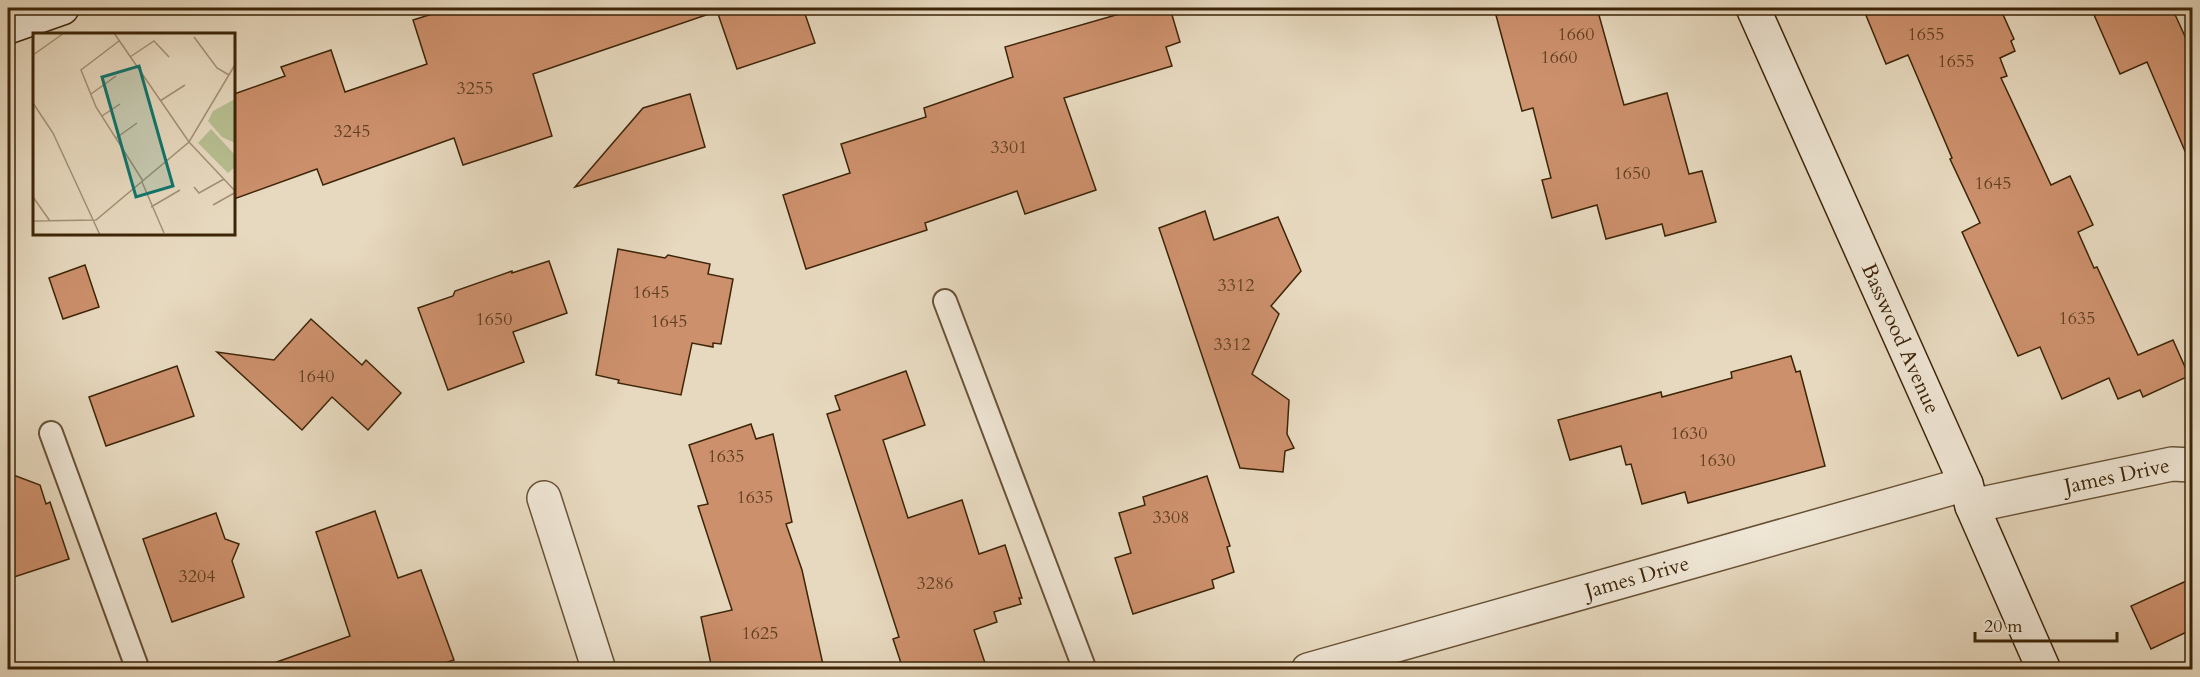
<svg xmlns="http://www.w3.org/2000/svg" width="2200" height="677" font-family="Cardo,serif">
<rect width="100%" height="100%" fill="#e7d9bf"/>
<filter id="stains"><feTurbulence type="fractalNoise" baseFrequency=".00333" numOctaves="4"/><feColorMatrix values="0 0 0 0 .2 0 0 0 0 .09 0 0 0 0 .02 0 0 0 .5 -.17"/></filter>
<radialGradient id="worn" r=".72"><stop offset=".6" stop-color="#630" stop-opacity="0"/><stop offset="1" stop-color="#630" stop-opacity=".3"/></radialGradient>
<g fill="#cc906c" stroke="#3d2508" stroke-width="1.5">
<path d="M451 8H707L709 14 533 74 552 136 463 165 454 138 323 185 317 169 234 199V94L285 76 281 67 331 50 345 92 427 64 413 20Z"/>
<path d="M716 8H803L815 43 737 69Z"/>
<path d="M1140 8H1170L1180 42 1166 47 1172 66 1064 98 1096 190 1025 214 1017 191 925 223 927 230 806 269 783 195 850 173 841 144 926 117 924 108 1013 77 1005 47Z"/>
<path d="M1494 8H1597L1624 105 1667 93 1689 174 1702 171 1716 222 1665 236 1662 224 1606 239 1597 205 1552 218 1542 180 1551 178 1533 108 1522 111Z"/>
<path d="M1863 8H2000L2014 39 2011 41 2015 51 2000 58 2007 76 2001 78 2051 185 2070 176 2093 225 2078 232 2094 268 2097 267 2138 355 2173 340 2189 376 2143 397 2140 390 2118 399 2109 378 2062 399 2040 347 2018 356 1962 232 1980 223 1950 159 1952 158 1908 55 1886 64Z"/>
<path d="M2091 8H2172L2193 54V170L2147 62 2120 74Z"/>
<path d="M690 94 705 147 575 187 643 108Z"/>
<path d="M1205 211 1214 240 1278 217 1301 271 1271 306 1279 314 1252 374 1289 400 1287 434 1294 448 1285 451 1283 472 1240 468 1159 228Z"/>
<path d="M618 249 665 258 668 255 710 264 708 274 733 279 721 344 713 343V347L692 343 681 395 618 383 619 380 596 375Z"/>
<path d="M549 261 567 313 513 332 524 362 448 390 418 308 453 296 455 291 512 271V273Z"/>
<path d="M85 265 99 307 63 319 49 278Z"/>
<path d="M311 319 362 365 366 360 401 393 368 430 332 397 302 430 217 352 274 360Z"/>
<path d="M1791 356 1796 372 1800 371 1825 466 1688 503 1685 492 1642 504 1631 464 1626 465 1621 446 1570 460 1558 420 1661 392 1662 397 1732 378 1731 372Z"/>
<path d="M177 366 194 416 106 446 89 397Z"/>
<path d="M906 371 925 425 883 440 908 518 962 500 979 554 1005 545 1022 598H1019L1021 604 994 612 997 622 974 630 987 669H903L893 639 899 637 827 414 840 410 835 396Z"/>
<path d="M751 424 756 439 773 434 792 522 786 524 802 570 824 669H712L701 617 732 610 698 506 708 504 689 445Z"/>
<path d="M8 473 40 485 46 504 50 502 69 559 8 579Z"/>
<path d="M1207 476 1230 546 1227 547 1234 572 1212 580 1214 588 1133 614 1115 558 1131 553 1119 513 1145 505 1143 497Z"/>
<path d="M375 511 398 578 421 570 454 660 426 669H272L271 664 350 636 316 532Z"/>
<path d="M216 513 225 539 239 544 232 561 244 597 172 622 143 539Z"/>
<path d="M2193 578V629L2151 649 2131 606Z"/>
</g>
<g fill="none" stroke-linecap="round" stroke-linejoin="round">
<defs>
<g id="lane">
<path d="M945 301 1085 670"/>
<path d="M51 433 138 670"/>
</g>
<g id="street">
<path d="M544 498 599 670"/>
<path id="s1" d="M1972 506 2172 464 2192 465"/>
<path id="s2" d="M1308 670 1966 484"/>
</g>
<g id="secondary">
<path id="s3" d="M1753 8 1966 484 1972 506 2044 670"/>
<path d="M8 27 62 8"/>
</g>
</defs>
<use href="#lane" stroke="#685236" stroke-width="26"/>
<use href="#street" stroke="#685236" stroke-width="36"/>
<use href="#secondary" stroke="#3d2508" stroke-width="36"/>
<use href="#lane" stroke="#efe6d5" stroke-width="22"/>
<use href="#street" stroke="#efe6d5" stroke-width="33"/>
<use href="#secondary" stroke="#efe6d5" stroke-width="33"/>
</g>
<g text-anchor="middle" stroke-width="5" stroke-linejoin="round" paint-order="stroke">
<g font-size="18" fill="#614021">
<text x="1576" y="40">1660</text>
<text x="1926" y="40">1655</text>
<text x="1559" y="63">1660</text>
<text x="1956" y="67">1655</text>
<text x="475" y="94">3255</text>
<text x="352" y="137">3245</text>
<text x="1009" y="153">3301</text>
<text x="1632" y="179">1650</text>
<text x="1993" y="189">1645</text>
<text x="1236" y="291">3312</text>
<text x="651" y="298">1645</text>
<text x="2077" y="324">1635</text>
<text x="494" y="325">1650</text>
<text x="669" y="327">1645</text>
<text x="1232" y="350">3312</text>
<text x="316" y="382">1640</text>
<text x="1689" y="439">1630</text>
<text x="726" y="462">1635</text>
<text x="1717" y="466">1630</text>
<text x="755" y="503">1635</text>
<text x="1171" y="523">3308</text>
<text x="197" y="582">3204</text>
<text x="935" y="589">3286</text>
<text x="760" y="639">1625</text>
</g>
<g font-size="21" fill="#3d2508" stroke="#efe6d5">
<text dy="7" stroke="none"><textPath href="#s3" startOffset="362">Basswood Avenue</textPath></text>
<text dy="7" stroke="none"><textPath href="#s1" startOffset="148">James Drive</textPath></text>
<text dy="7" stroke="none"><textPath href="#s2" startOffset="342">James Drive</textPath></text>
</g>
</g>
<g transform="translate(33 33)">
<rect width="202" height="202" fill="#e7d9bf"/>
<path d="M202 66 203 110H202L189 104 175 88 180 78ZM178 96 202 122V134L195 140 165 110Z" fill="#b7bf91"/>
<path fill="none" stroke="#a39176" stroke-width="1.5" d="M81 0 156 109 203 159M161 4 184 35 196 42M86 8 48 37 63 74 110 148M0 22 31 0M97 24 121 8 136 24M58 61 83 43M127 68 152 52M0 70 20 100 67 202M69 83 87 71M83 105 104 90M109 149 131 200M161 154 166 160 191 146M0 164 17 188M180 172 203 159M118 174 147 157M0 188 63 187 156 109 203 30"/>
<path fill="#0f766e" fill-opacity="0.15" stroke="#0f766e" stroke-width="3" d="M106 33 140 153 103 164 69 44Z"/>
<rect width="202" height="202" fill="none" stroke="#3d2508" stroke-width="3"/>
</g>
<rect width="2200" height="677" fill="none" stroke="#e7d9bf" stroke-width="30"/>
<rect x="9" y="9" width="2182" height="659" fill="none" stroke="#3d2508" stroke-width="3"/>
<rect x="15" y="15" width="2170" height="647" fill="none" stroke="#3d2508" stroke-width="1.5"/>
<path d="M1975 632v9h142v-9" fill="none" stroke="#3d2508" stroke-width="3"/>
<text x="1984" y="632" font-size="18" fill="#3d2508" stroke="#efe6d5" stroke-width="4.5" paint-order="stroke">20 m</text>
<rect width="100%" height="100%" filter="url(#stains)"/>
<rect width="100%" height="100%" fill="url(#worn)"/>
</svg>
